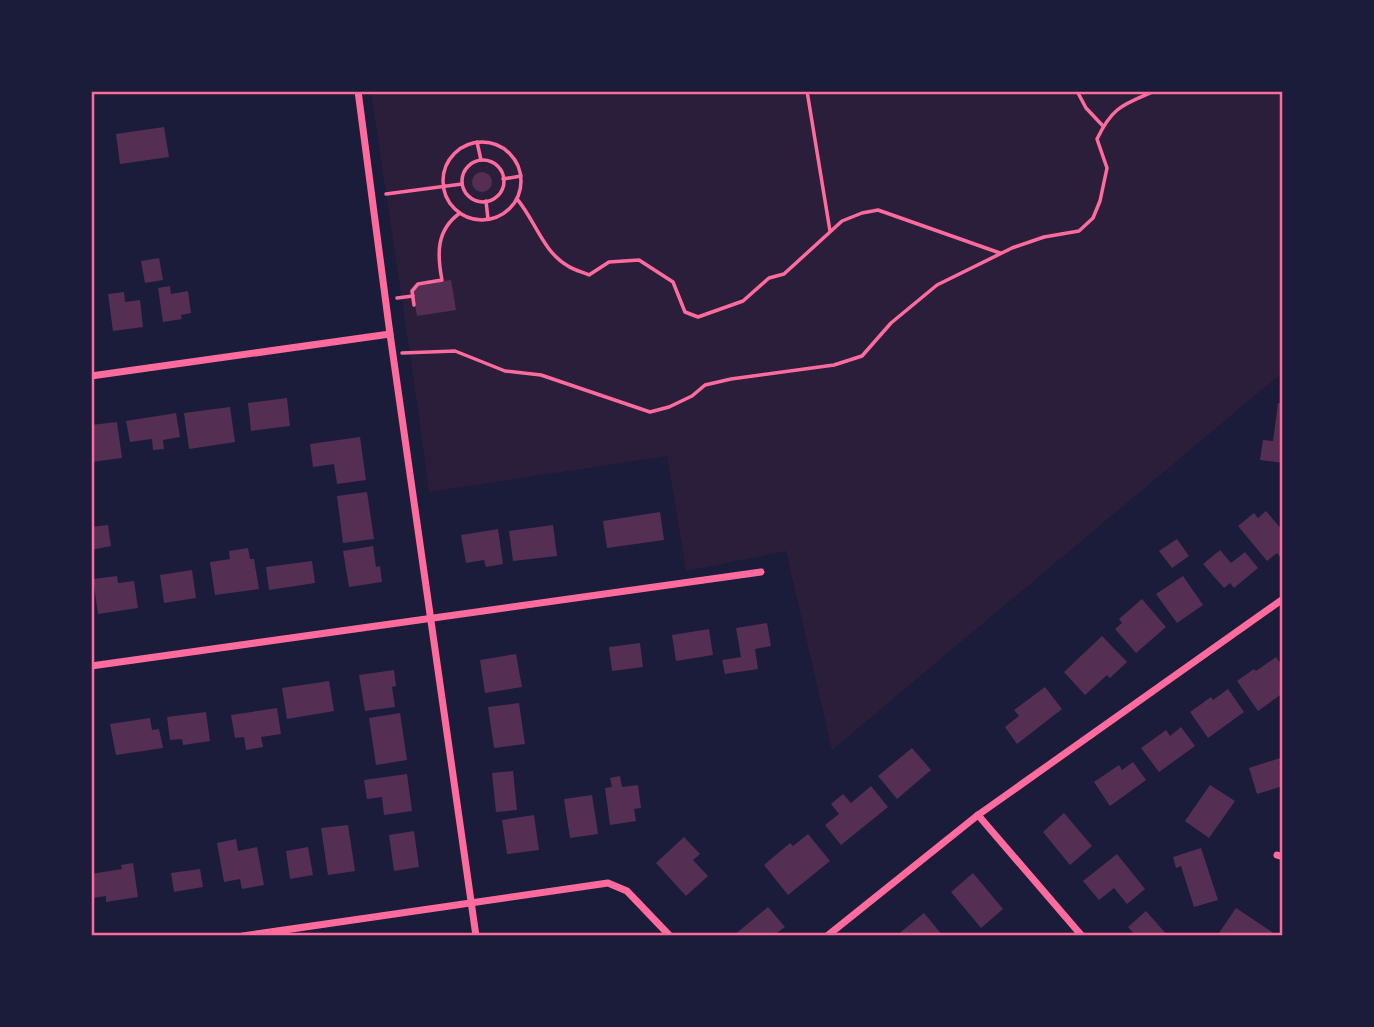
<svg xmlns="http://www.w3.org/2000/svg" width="1374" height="1027" font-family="'Source Serif 4',serif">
<rect width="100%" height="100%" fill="#1b1b3a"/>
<path fill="#2a1e3b" d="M371 91H1283V372L832 750 786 551 686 571 667 456 429 492C412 358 390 225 371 91Z"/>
<g fill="#542f53">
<path d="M164 127 169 157 120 164 116 134Z"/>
<circle cx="482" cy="182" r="10"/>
<path d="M159 258 163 280 145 283 141 261Z"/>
<path d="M451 280 456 310 417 316 413 292 418 285Z"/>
<path d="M170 286 171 294 188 291 191 313 181 315 182 319 163 322 158 288Z"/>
<path d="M124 292 125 302 140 300 143 327 113 331 108 294Z"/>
<path d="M287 398 290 426 251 431 248 403Z"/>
<path d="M1278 403 1283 404V463L1260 460 1263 440 1273 441Z"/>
<path d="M230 407 235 442 189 449 184 413Z"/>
<path d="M176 413 180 437 163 440 164 449 153 450 152 439 130 442 126 421Z"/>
<path d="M117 422 122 458 91 462V425Z"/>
<path d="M360 437 366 480 337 484 334 464 313 467 310 444Z"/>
<path d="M367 492 374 539 343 543 337 496Z"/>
<path d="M1266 511 1283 531V554L1280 557 1277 553 1267 561 1238 526 1254 513 1258 518Z"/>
<path d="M660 512 664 540 607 548 603 521Z"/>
<path d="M108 525 111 546 91 550V527Z"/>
<path d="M553 525 557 556 513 561 509 531Z"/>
<path d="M498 529 503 564 486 567 484 560 466 563 461 535Z"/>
<path d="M1177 539 1189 556 1172 568 1159 551Z"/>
<path d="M373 546 376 567 380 566 382 582 349 587 343 551Z"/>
<path d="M248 548 250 559H254L259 589 215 595 210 562 230 559 229 551Z"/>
<path d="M1220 550 1231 563 1245 552 1258 568 1234 588 1230 583 1224 588 1203 564Z"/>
<path d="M312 561 315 583 269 590 266 567Z"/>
<path d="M192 570 196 598 164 603 160 575Z"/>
<path d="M117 576 118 583 134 581 138 608 98 614 93 579Z"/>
<path d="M1183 576 1203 605 1177 623 1156 594Z"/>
<path d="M1142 599 1166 627 1136 653 1115 629 1122 623 1119 619Z"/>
<path d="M767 623 771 646 755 649 758 669 725 674 722 660 741 657 736 628Z"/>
<path d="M709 629 713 655 676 661 672 635Z"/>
<path d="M1102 636 1127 662 1110 678 1107 675 1085 695 1064 672Z"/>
<path d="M640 643 643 667 612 671 609 647Z"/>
<path d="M516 654 522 687 485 693 480 660Z"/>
<path d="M1276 657 1283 667V693L1258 711 1237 681 1254 669 1256 671Z"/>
<path d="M394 670 396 686 392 687 395 707 365 711 359 675Z"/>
<path d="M329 681 334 711 287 719 282 688Z"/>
<path d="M1045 687 1062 709 1017 744 1005 727 1019 716 1014 710Z"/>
<path d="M1228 689 1244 712 1208 738 1190 712 1211 697 1213 700Z"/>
<path d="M519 703 525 744 494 748 488 707Z"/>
<path d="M277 708 281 734 261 737 263 747 246 750 244 737 235 738 231 715Z"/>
<path d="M206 712 210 741 183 745 182 739 170 740 167 717Z"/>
<path d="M400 713 407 760 376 765 369 718Z"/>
<path d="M150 718 152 730 159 729 163 748 116 755 110 724Z"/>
<path d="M1181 727 1195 746 1159 772 1141 748 1166 730 1170 736Z"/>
<path d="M912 748 931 770 897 799 878 776Z"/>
<path d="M1283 757V786L1257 794 1249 768Z"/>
<path d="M1133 762 1146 780 1110 806 1094 782 1119 765 1122 770Z"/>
<path d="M513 771 517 810 496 812 492 773Z"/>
<path d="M407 774 412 811 384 815 382 797 367 799 364 780Z"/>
<path d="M620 776 622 787 638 785 641 808 634 809 636 821 610 825 605 788 612 787 610 778Z"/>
<path d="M1210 785 1235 801 1209 838 1185 821Z"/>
<path d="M871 786 888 807 841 845 825 825 839 814 831 804 843 794 851 803Z"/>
<path d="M592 795 598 834 570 838 564 799Z"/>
<path d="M1064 813 1092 846 1070 865 1043 832Z"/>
<path d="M534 815 539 850 507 854 502 820Z"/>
<path d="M348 825 355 871 328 875 321 828Z"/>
<path d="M414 831 419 867 394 871 389 835Z"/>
<path d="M808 834 830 861 788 895 764 865 790 843 793 846Z"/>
<path d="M684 837 700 854 693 860 708 876 686 896 656 863Z"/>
<path d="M236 839 238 851 257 847 264 885 242 889 240 879 224 882 217 843Z"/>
<path d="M308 847 313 875 290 879 286 851Z"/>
<path d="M1201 848 1218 900 1194 907 1181 866 1176 868 1173 857Z"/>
<path d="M1117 854 1145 889 1127 904 1114 888 1099 900 1083 881Z"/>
<path d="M133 863 138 897 106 902V896L93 898 91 874 122 869 121 865Z"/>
<path d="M200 869 203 887 174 892 171 873Z"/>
<path d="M973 873 1003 909 981 928 951 892Z"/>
<path d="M768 907 785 927 773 936H733Z"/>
<path d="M1236 908 1272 932 1269 936H1224L1219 933Z"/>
<path d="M1146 911 1168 936H1136L1128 927Z"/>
<path d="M924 913 943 936H896Z"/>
</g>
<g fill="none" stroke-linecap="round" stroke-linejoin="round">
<g stroke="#ff6b9d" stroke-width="3.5">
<path d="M807 91 830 231"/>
<path d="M1077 91 1086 108 1103 126"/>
<path d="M477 142 481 160"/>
<circle cx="482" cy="181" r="39"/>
<circle cx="483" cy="181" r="21"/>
<path d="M503 179 521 176"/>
<path d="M386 194 462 184"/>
<path d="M517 199C535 220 543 252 568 266 574 270 582 272 589 275L609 262 639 260 673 282 685 312 698 317 743 301 769 278 784 274 842 221 862 213 878 210 1000 253"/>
<path d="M486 201 488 219"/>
<path d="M397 298 413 296"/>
<path d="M414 305 412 291 418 284 442 280C437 254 436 230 460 213"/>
<path d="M402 353 455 351 505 371 541 375 650 412 669 407 692 396 705 385 731 379 834 365 862 356 891 323 937 285 1012 248 1044 237 1079 231 1093 218 1100 201 1107 168 1097 139C1113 106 1123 105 1155 91"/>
</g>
<g stroke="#ff6b9d" stroke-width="7">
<path d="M358 91 390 334 476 936"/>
<path d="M91 376 390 334"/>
<path d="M91 666 761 572"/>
<path d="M978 815 1082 936"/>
<path d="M1277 855 1283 857"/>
<path d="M243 936 608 883 627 891 670 936"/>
<path d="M827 936 978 815 1283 599"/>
</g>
</g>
<rect width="1374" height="1027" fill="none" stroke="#1b1b3a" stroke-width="186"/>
<rect x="93" y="93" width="1188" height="841" fill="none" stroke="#ff6b9d" stroke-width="2.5"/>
</svg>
